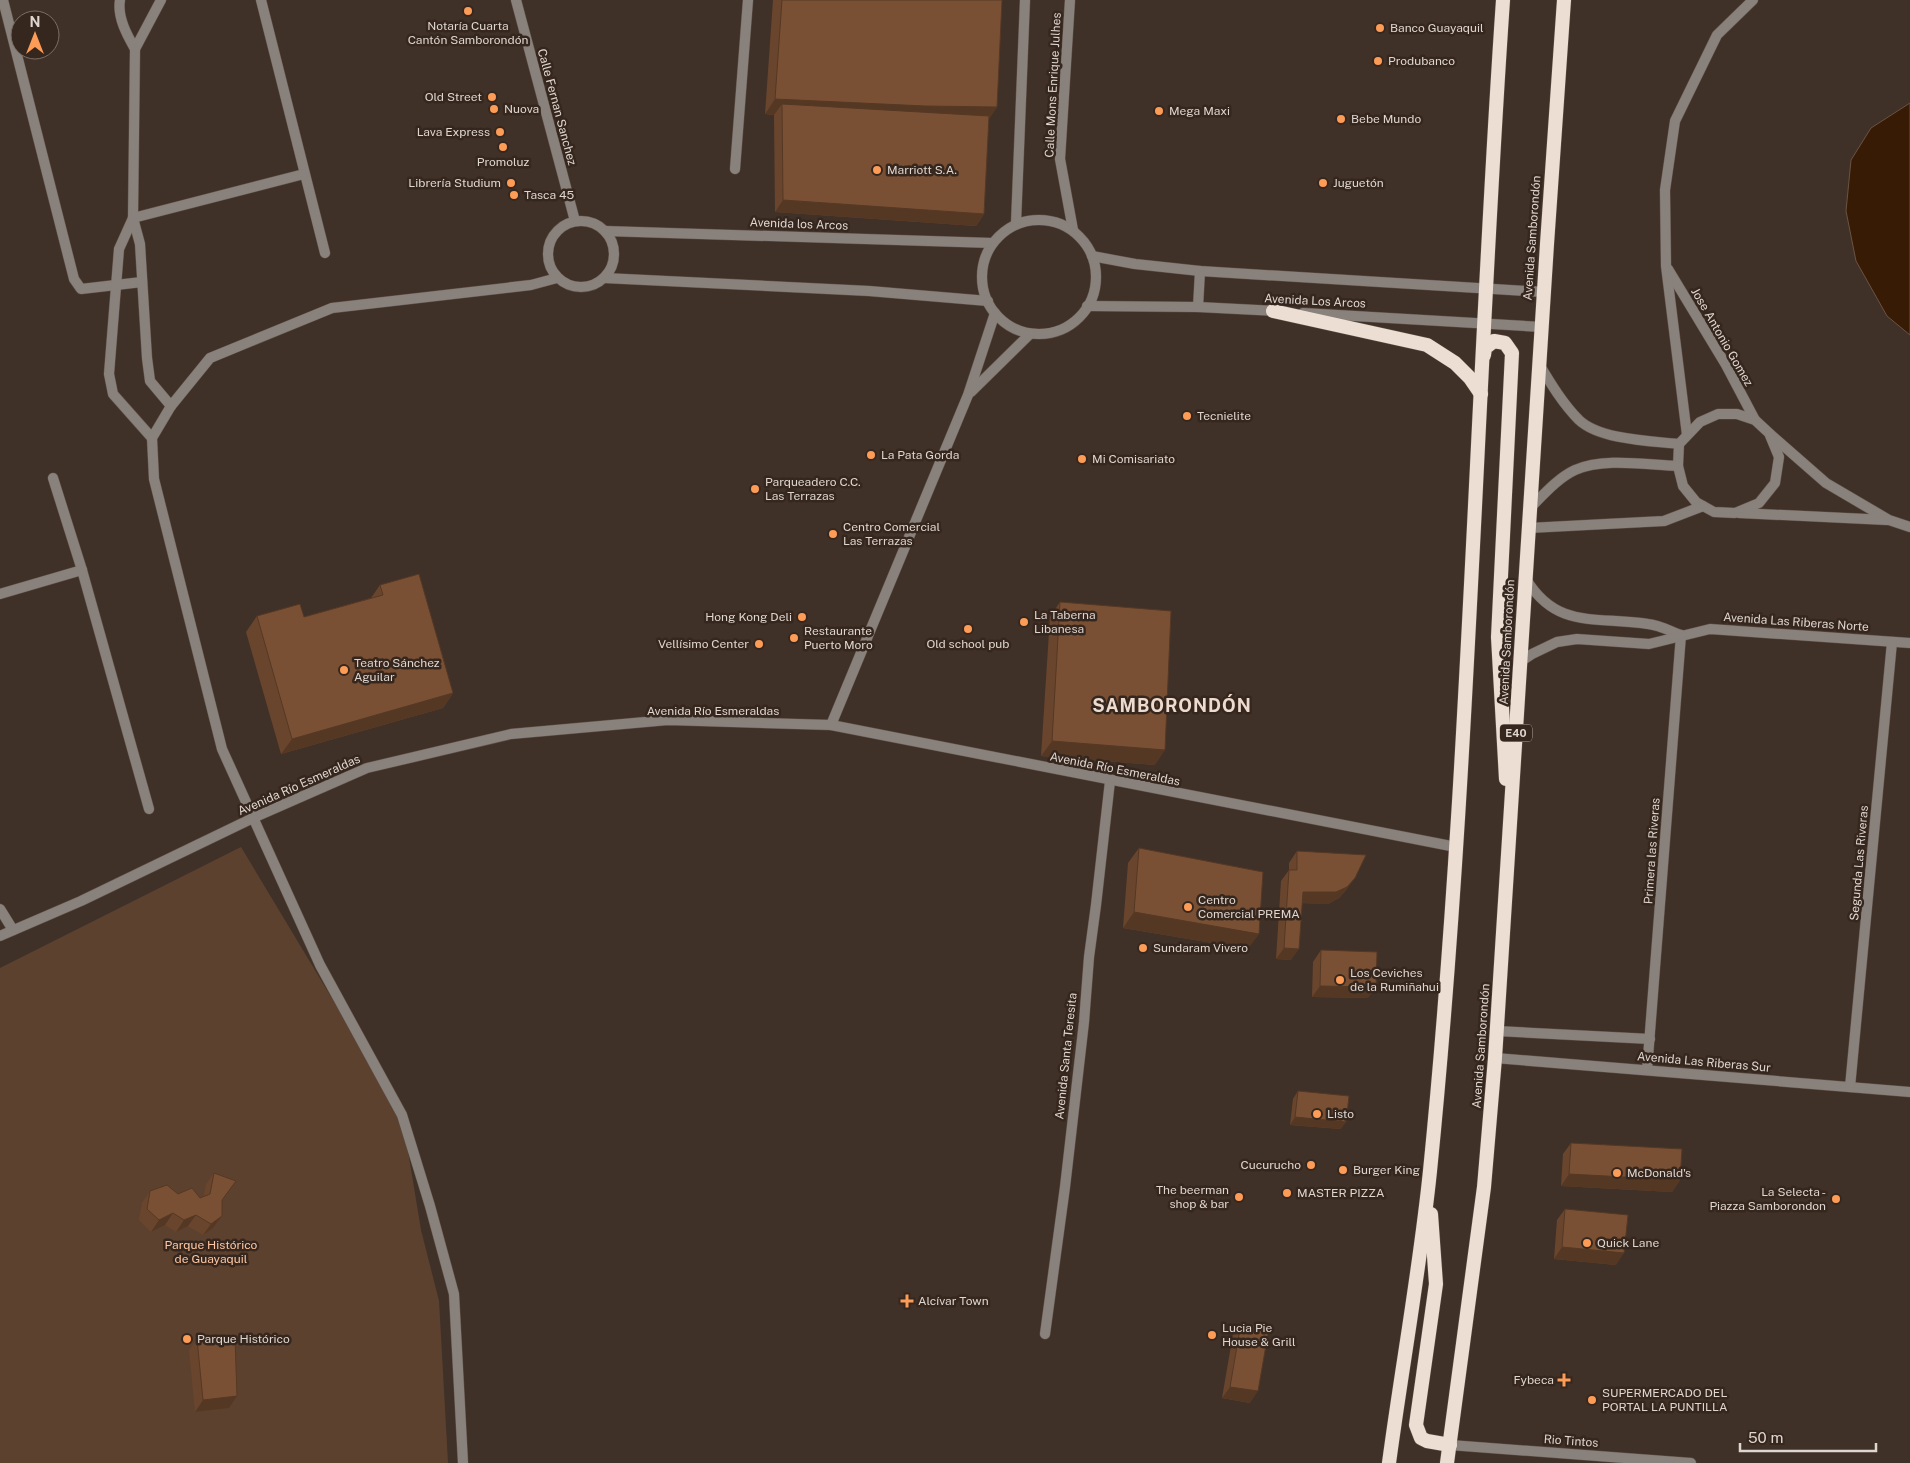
<svg xmlns="http://www.w3.org/2000/svg" width="1910" height="1463" font-family="'Public Sans',sans-serif">
<rect width="100%" height="100%" fill="#403128"/>
<path fill="#5d412f" d="M241 847 402 1115 421 1230 439 1301 448 1463H0V968Z"/>
<path fill="#381b05" stroke="#6a5342" d="M1910 103V335L1887 316 1856 261 1846 211 1851 160 1871 128Z"/>
<g fill="none" stroke-linecap="round" stroke-linejoin="round">
<defs>
<g id="minor">
<path d="M3 0 74 279 81 289 142 282"/>
<path d="M120 0C117 17 127 35 135 49"/>
<path d="M161 0 135 49 133 218 140 244 147 358 150 381 171 406"/>
<path d="M261 0 325 253"/>
<path d="M516 0 575 221"/>
<path d="M1070 0 1060 159 1073 230"/>
<path d="M735 169 748 0"/>
<path d="M133 218 119 249 109 374 113 394 152 438"/>
<path d="M133 218 304 174"/>
<circle cx="1039" cy="277" r="57"/>
<circle cx="581" cy="254" r="33"/>
<path d="M1016 223 1025 0"/>
<path d="M605 231 992 243"/>
<path d="M1092 256 1135 264 1200 271 1544 292"/>
<path d="M1668 269 1726 365 1755 420"/>
<path d="M604 278 869 291 988 301"/>
<path d="M1087 306 1198 307 1279 311"/>
<path d="M1198 307 1200 271"/>
<path d="M1303 313 1542 327"/>
<path d="M1539 364C1551 384 1563 404 1579 420 1600 440 1652 441 1679 444"/>
<path d="M971 392 1030 334"/>
<path d="M1718 414H1737L1755 420 1769 433 1779 457 1775 483 1759 503 1735 513 1714 512 1696 502 1683 486 1678 466 1679 444 1700 422Z"/>
<path d="M1770 434 1826 483 1889 520 1910 527"/>
<path d="M1687 435 1666 266 1665 190 1675 121 1717 35 1753 0"/>
<path d="M53 478 82 570 149 809"/>
<path d="M1531 507C1544 494 1558 478 1575 470 1604 457 1647 465 1678 466"/>
<path d="M1739 513 1887 520"/>
<path d="M1529 528 1664 521 1703 506"/>
<path d="M1526 579C1557 630 1597 616 1648 624 1659 625 1670 631 1681 635"/>
<path d="M0 594 82 570"/>
<path d="M1520 662 1532 654 1557 642 1577 639 1649 644 1710 629 1910 643"/>
<path d="M831 725 968 395 995 313"/>
<path d="M0 909 13 930"/>
<path d="M0 936 81 901 253 818 367 768 511 734 668 720 831 725 1456 847"/>
<path d="M1497 1031 1650 1039"/>
<path d="M1495 1058 1910 1092"/>
<path d="M1647 1070 1681 635"/>
<path d="M1850 1087 1892 642"/>
<path d="M1045 1334 1065 1187 1084 1022 1089 957 1096 905 1110 781"/>
<path d="M1450 1445 1691 1463"/>
<path d="M463 1463 454 1294 430 1206 402 1115 320 965 222 749 154 479 152 438 171 406 210 358 332 308 531 285 557 278"/>
</g>
<g id="trunk">
<path d="M1273 311 1427 345 1455 363 1470 378 1481 394"/>
<path d="M1484 355 1485 348 1494 341 1505 343 1512 353 1498 637 1506 779"/>
<path d="M1431 1214 1436 1284 1416 1425 1421 1438 1427 1441 1450 1445"/>
<path d="M1389 1463C1402 1366 1420 1269 1430 1171 1469 782 1476 390 1503 0"/>
<path d="M1447 1463 1484 1187 1495 1058 1547 244 1564 0"/>
</g>
</defs>
<use href="#minor" stroke="#5d4f46" stroke-width="11"/>
<use href="#trunk" stroke="#5d4f46" stroke-width="15"/>
<use href="#minor" stroke="#89817c" stroke-width="10"/>
<use href="#trunk" stroke="#edded3" stroke-width="14"/>
</g>
<g fill="#69452d">
<path d="M773 0H1002L997 107 988 120 984 214 976 226 775 212 774 115 765 114Z"/>
<path d="M380 585 453 693 443 708 281 754 246 632 257 616 304 617 371 598Z"/>
<path d="M1060 602 1155 765 1041 756 1050 617Z"/>
<path d="M1139 848 1248 949 1123 928 1128 863Z"/>
<path d="M1297 851 1347 889 1339 898 1328 904 1302 903 1291 960 1276 959 1281 881 1289 870V863Z"/>
<path d="M1321 950 1368 998 1312 997 1313 962Z"/>
<path d="M1298 1091 1341 1129 1290 1125 1293 1099Z"/>
<path d="M1571 1143 1680 1180 1672 1192 1561 1186 1563 1154Z"/>
<path d="M214 1173 222 1200V1216L213 1228 203 1235 188 1226 176 1232 165 1225 151 1232 139 1220 142 1203 150 1191 178 1194 200 1198 204 1196 206 1184Z"/>
<path d="M1565 1209 1616 1265 1554 1259 1557 1220Z"/>
<path d="M1241 1323 1250 1403 1222 1398 1233 1334Z"/>
<path d="M197 1339 229 1408 195 1412 189 1350Z"/>
</g>
<g fill="#553824">
<path d="M775 99 997 107 986 123 782 104 774 115 765 114Z"/>
<path d="M783 200 984 214 976 226 775 212Z"/>
<path d="M453 693 443 708 281 754 292 739Z"/>
<path d="M1052 741 1165 750 1155 765 1041 756Z"/>
<path d="M1355 878 1347 889 1339 898 1328 904 1295 903 1303 892Z"/>
<path d="M1134 912 1259 934 1248 949 1123 928Z"/>
<path d="M1284 948 1299 949 1291 960 1276 959Z"/>
<path d="M1320 986 1376 987 1368 998 1312 997Z"/>
<path d="M1295 1117 1346 1122 1341 1129 1290 1125Z"/>
<path d="M1569 1174 1680 1180 1672 1192 1561 1186Z"/>
<path d="M173 1213 165 1225 151 1232 159 1220Z"/>
<path d="M196 1215 188 1226 176 1232 184 1220Z"/>
<path d="M222 1216 213 1228 203 1235 211 1224Z"/>
<path d="M1562 1247 1624 1253 1616 1265 1554 1259Z"/>
<path d="M1230 1387 1258 1391 1250 1403 1222 1398Z"/>
<path d="M237 1396 229 1408 195 1412 203 1400Z"/>
</g>
<g fill="#7a5034" stroke="#553824">
<path d="M782 0H1002L997 107 925 106 775 99Z"/>
<path d="M782 104 989 116 984 214 783 200Z"/>
<path d="M419 574 453 693 292 739 257 616 300 604 304 617 383 595 380 585Z"/>
<path d="M1060 602 1171 611 1165 750 1052 741Z"/>
<path d="M1139 848 1263 872 1259 934 1134 912Z"/>
<path d="M1297 851 1366 855 1355 878 1347 887 1336 892H1303L1299 949 1284 948 1289 870H1297Z"/>
<path d="M1321 950 1377 952 1376 987 1320 986Z"/>
<path d="M1298 1091 1349 1096 1346 1122 1295 1117Z"/>
<path d="M1571 1143 1682 1149 1680 1180 1569 1174Z"/>
<path d="M214 1173 236 1181 222 1200V1216L211 1224 196 1215 184 1220 173 1213 159 1220 147 1209 150 1191 167 1185 178 1194 192 1188 200 1198 210 1194Z"/>
<path d="M1565 1209 1628 1215 1624 1253 1562 1247Z"/>
<path d="M1241 1323 1269 1328 1258 1391 1230 1387Z"/>
<path d="M235 1337 237 1396 203 1400 197 1339Z"/>
</g>
<g fill="#fd9c56" stroke="#36271e" stroke-width="2">
<circle cx="468" cy="11" r="5"/>
<circle cx="1380" cy="28" r="5"/>
<circle cx="1378" cy="61" r="5"/>
<circle cx="492" cy="97" r="5"/>
<circle cx="494" cy="109" r="5"/>
<circle cx="1159" cy="111" r="5"/>
<circle cx="1341" cy="119" r="5"/>
<circle cx="500" cy="132" r="5"/>
<circle cx="503" cy="147" r="5"/>
<circle cx="877" cy="170" r="5"/>
<circle cx="511" cy="183" r="5"/>
<circle cx="1323" cy="183" r="5"/>
<circle cx="514" cy="195" r="5"/>
<circle cx="1187" cy="416" r="5"/>
<circle cx="871" cy="455" r="5"/>
<circle cx="1082" cy="459" r="5"/>
<circle cx="755" cy="489" r="5"/>
<circle cx="833" cy="534" r="5"/>
<circle cx="802" cy="617" r="5"/>
<circle cx="1024" cy="622" r="5"/>
<circle cx="968" cy="629" r="5"/>
<circle cx="794" cy="638" r="5"/>
<circle cx="759" cy="644" r="5"/>
<circle cx="344" cy="670" r="5"/>
<circle cx="1188" cy="907" r="5"/>
<circle cx="1143" cy="948" r="5"/>
<circle cx="1340" cy="980" r="5"/>
<circle cx="1317" cy="1114" r="5"/>
<circle cx="1311" cy="1165" r="5"/>
<circle cx="1343" cy="1170" r="5"/>
<circle cx="1617" cy="1173" r="5"/>
<circle cx="1287" cy="1193" r="5"/>
<circle cx="1239" cy="1197" r="5"/>
<circle cx="1836" cy="1199" r="5"/>
<circle cx="1587" cy="1243" r="5"/>
<path d="M904.5 1293.5h5v5h5v5h-5v5h-5v-5h-5v-5h5z"/>
<circle cx="1212" cy="1335" r="5"/>
<circle cx="187" cy="1339" r="5"/>
<path d="M1561.5 1372.5h5v5h5v5h-5v5h-5v-5h-5v-5h5z"/>
<circle cx="1592" cy="1400" r="5"/>
</g>
<g text-anchor="middle" stroke-width="5" stroke-linejoin="round" paint-order="stroke">
<rect fill="#36271e" stroke="#aca29b" stroke-width="1" x="1500" y="724.5" width="32" height="17" rx="4"/>
<g font-size="11" font-weight="bold" fill="#dfd6d0">
<text x="1516" y="737">E40</text>
</g>
<g font-size="12" fill="#dfd6d0" stroke="#36271e" text-anchor="start">
<text x="468" y="30" text-anchor="middle">Notaría Cuarta<tspan x="468" dy="14">Cantón Samborondón</tspan></text>
<text x="1390" y="32">Banco Guayaquil</text>
<text x="1388" y="65">Produbanco</text>
<text x="482" y="101" text-anchor="end">Old Street</text>
<text x="504" y="113">Nuova</text>
<text x="1169" y="115">Mega Maxi</text>
<text x="1351" y="123">Bebe Mundo</text>
<text x="490" y="136" text-anchor="end">Lava Express</text>
<text x="503" y="166" text-anchor="middle">Promoluz</text>
<text x="887" y="174">Marriott S.A.</text>
<text x="501" y="187" text-anchor="end">Librería Studium</text>
<text x="1333" y="187">Juguetón</text>
<text x="524" y="199">Tasca 45</text>
<text x="1197" y="420">Tecnielite</text>
<text x="881" y="459">La Pata Gorda</text>
<text x="1092" y="463">Mi Comisariato</text>
<text x="765" y="486">Parqueadero C.C.<tspan x="765" dy="14">Las Terrazas</tspan></text>
<text x="843" y="531">Centro Comercial<tspan x="843" dy="14">Las Terrazas</tspan></text>
<text x="1034" y="619">La Taberna<tspan x="1034" dy="14">Libanesa</tspan></text>
<text x="792" y="621" text-anchor="end">Hong Kong Deli</text>
<text x="804" y="635">Restaurante<tspan x="804" dy="14">Puerto Moro</tspan></text>
<text x="749" y="648" text-anchor="end">Vellísimo Center</text>
<text x="968" y="648" text-anchor="middle">Old school pub</text>
<text x="354" y="667">Teatro Sánchez<tspan x="354" dy="14">Aguilar</tspan></text>
<text x="1198" y="904">Centro<tspan x="1198" dy="14">Comercial PREMA</tspan></text>
<text x="1153" y="952">Sundaram Vivero</text>
<text x="1350" y="977">Los Ceviches<tspan x="1350" dy="14">de la Rumiñahui</tspan></text>
<text x="1327" y="1118">Listo</text>
<text x="1301" y="1169" text-anchor="end">Cucurucho</text>
<text x="1353" y="1174">Burger King</text>
<text x="1627" y="1177">McDonald's</text>
<text x="1229" y="1194" text-anchor="end">The beerman<tspan x="1229" dy="14">shop &amp; bar</tspan></text>
<text x="1826" y="1196" text-anchor="end">La Selecta -<tspan x="1826" dy="14">Piazza Samborondon</tspan></text>
<text x="1297" y="1197">MASTER PIZZA</text>
<text x="1597" y="1247">Quick Lane</text>
<text x="918" y="1305">Alcívar Town</text>
<text x="1222" y="1332">Lucia Pie<tspan x="1222" dy="14">House &amp; Grill</tspan></text>
<text x="197" y="1343">Parque Histórico</text>
<text x="1554" y="1384" text-anchor="end">Fybeca</text>
<text x="1602" y="1397">SUPERMERCADO DEL<tspan x="1602" dy="14">PORTAL LA PUNTILLA</tspan></text>
</g>
<g font-size="12" fill="#dfd6d0" stroke="#36271e">
<text transform="translate(1053 85) rotate(-87)" y="4">Calle Mons Enrique Julhes</text>
<text transform="translate(557 107) rotate(75)" y="4">Calle Fernan Sanchez</text>
<text transform="translate(799 224) rotate(2)" y="4">Avenida los Arcos</text>
<text transform="translate(1532 238) rotate(-86)" y="4">Avenida Samborondón</text>
<text transform="translate(1315 301) rotate(3)" y="4">Avenida Los Arcos</text>
<text transform="translate(1722 337) rotate(60)" y="4">Jose Antonio Gomez</text>
<text transform="translate(1796 622) rotate(4)" y="4">Avenida Las Riberas Norte</text>
<text transform="translate(1507 642) rotate(-87)" y="4">Avenida Samborondón</text>
<text x="713" y="715">Avenida Río Esmeraldas</text>
<text transform="translate(1115 769) rotate(11)" y="4">Avenida Río Esmeraldas</text>
<text transform="translate(299 785) rotate(-24)" y="4">Avenida Río Esmeraldas</text>
<text transform="translate(1652 851) rotate(-86)" y="4">Primera las Riveras</text>
<text transform="translate(1859 863) rotate(-85)" y="4">Segunda Las Riveras</text>
<text transform="translate(1481 1046) rotate(-86)" y="4">Avenida Samborondón</text>
<text transform="translate(1066 1056) rotate(-84)" y="4">Avenida Santa Teresita</text>
<text transform="translate(1704 1062) rotate(5)" y="4">Avenida Las Riberas Sur</text>
<text transform="translate(1571 1441) rotate(4)" y="4">Rio Tintos</text>
</g>
<g font-size="12" fill="#fec6a2" stroke="#36271e">
<text x="211" y="1249">Parque Histórico<tspan x="211" dy="14">de Guayaquil</tspan></text>
</g>
<g font-size="18" font-weight="bold" letter-spacing="1" fill="#eedbcf" stroke="#36271e">
<text x="1172" y="712">SAMBORONDÓN</text>
</g>
</g>
<g transform="translate(35 35)"><circle r="24" fill="#36271e" stroke="#7a6d65"/>
<path d="M0-4L9 19L0 12L-9 19Z" fill="#fd9c56"/>
<text y="-8" font-size="14" font-weight="bold" text-anchor="middle" fill="#dfd6d0">N</text>
</g>
<path d="M1740 1443v8h136v-8" fill="none" stroke="#dfd6d0" stroke-width="2.5"/>
<text x="1748" y="1443" font-size="15" fill="#dfd6d0" stroke="#36271e" stroke-width="4" paint-order="stroke">50 m</text>
</svg>
